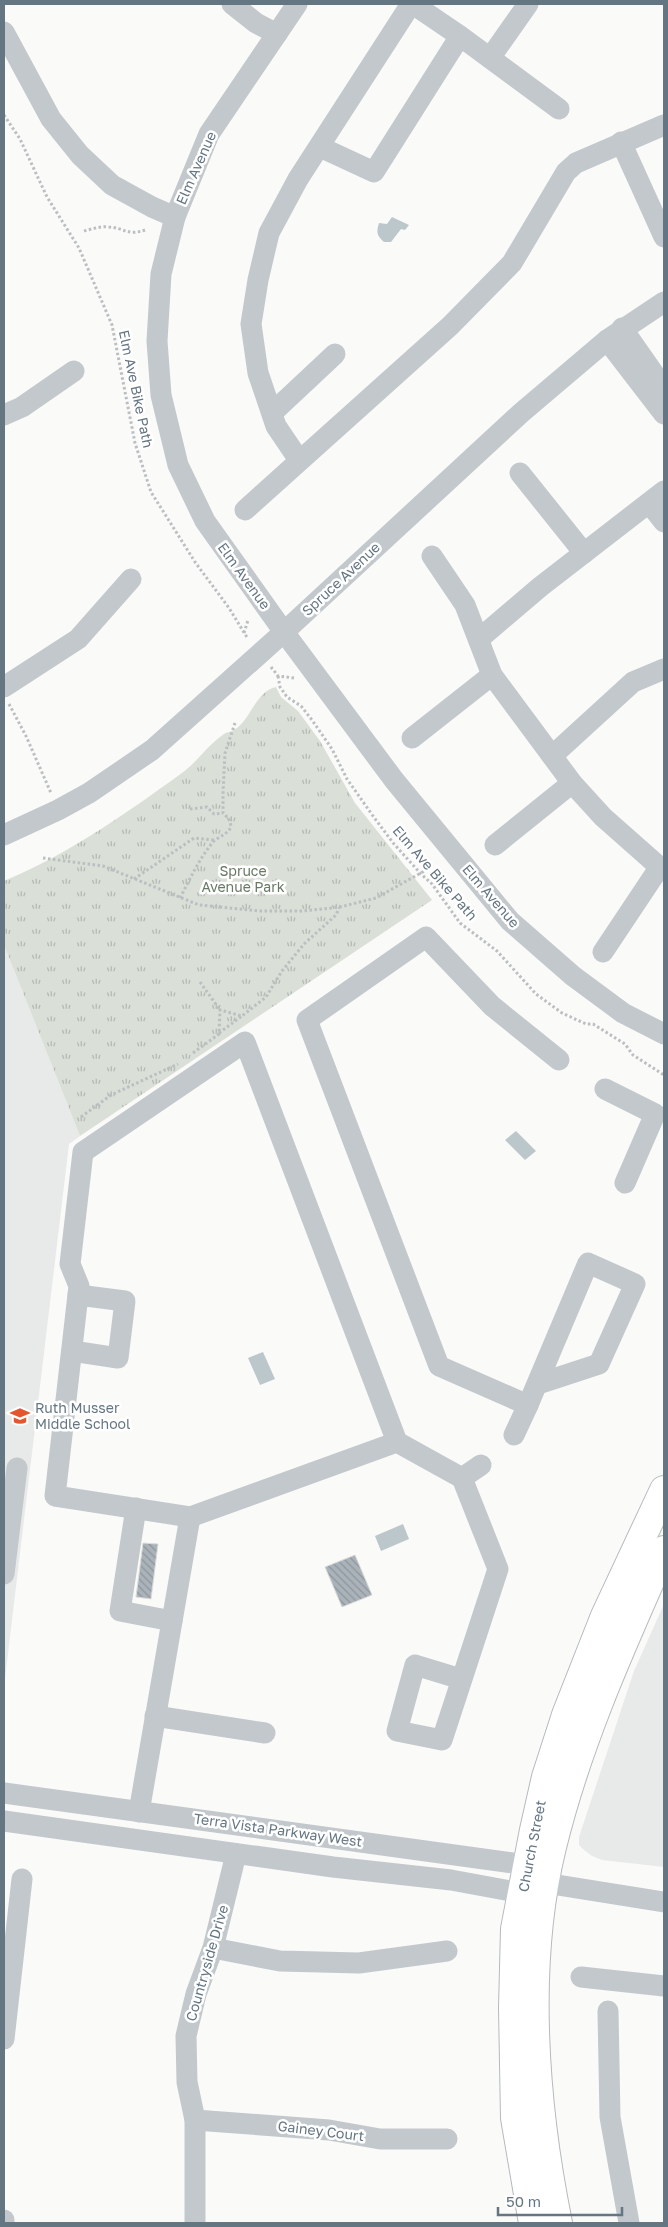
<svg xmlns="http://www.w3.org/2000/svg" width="668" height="2227" font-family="'Golos Text',sans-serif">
<defs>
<pattern id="park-tufts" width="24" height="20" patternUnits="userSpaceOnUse" patternTransform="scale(1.25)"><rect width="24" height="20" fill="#dadfd7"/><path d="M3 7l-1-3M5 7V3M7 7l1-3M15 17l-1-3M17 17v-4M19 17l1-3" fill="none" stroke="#b4b9b4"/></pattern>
<pattern id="building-back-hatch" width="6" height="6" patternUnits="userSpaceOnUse" patternTransform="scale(1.25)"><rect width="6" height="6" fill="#aab3b9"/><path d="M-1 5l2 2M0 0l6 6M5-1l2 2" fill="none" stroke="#8e969c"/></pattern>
</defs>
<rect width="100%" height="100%" fill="#fafaf8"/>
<g fill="#e8e9e9">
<path d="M4 945 80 1136 69 1144 4 1687Z"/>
<path d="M664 1604V1867L602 1860 592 1856 584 1850 579 1845V1837L634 1671Z"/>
</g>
<path fill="url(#park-tufts)" d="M276 687 281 697 298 711 320 741 355 803 432 900 80 1136 4 945V881C69 854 125 814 182 773 197 762 208 745 224 734 227 732 231 732 234 730 250 721 256 691 276 687Z"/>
<g fill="#bbc7cb">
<path d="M392 217 409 225 405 230 401 229 391 242H384C377 236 376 232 379 223L387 224Z"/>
<path d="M516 1131 536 1151 525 1160 505 1140Z"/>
<path d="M263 1352 275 1379 260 1385 248 1358Z"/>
<path d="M403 1524 409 1539 381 1551 375 1536Z"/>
</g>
<g fill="url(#building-back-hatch)" stroke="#dcdcda">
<path d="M143 1543 158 1544 151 1599 136 1597Z"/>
<path d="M355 1555 372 1595 342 1607 325 1567Z"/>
</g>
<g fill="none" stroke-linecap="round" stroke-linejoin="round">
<defs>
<g id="major">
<path d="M533 2223 515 2118 513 2008 515 1929 534 1830 546 1777 566 1715 605 1616 664 1490"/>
<path d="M558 2223C534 2105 523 1965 552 1847 577 1744 621 1647 664 1550"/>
</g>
</defs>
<use href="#major" stroke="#b5babe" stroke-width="30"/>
<g stroke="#bbbfc2" stroke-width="3" stroke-dasharray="2.5 2.5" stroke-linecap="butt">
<path d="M4 115 20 139 47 197 79 248 112 325 135 443 151 492 195 562 229 608 248 639"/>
<path d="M84 231C92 229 100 226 109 227 124 228 128 236 145 230"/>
<path d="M244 633 248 620"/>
<path d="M271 667 278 676 294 678"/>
<path d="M278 676 280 687 287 697 301 706 312 720 332 749 347 779 373 816 394 844 421 874 432 884 460 923 497 951 536 994 562 1013 586 1024H593L625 1044 633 1055 664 1075"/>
<path d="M9 704 26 736 51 793"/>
<path d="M190 809 207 807 214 814 223 813"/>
<path d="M43 858 103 866 199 905 259 911H303L340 907 376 898 428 869"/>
<path d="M134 879 194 838 214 840"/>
<path d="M180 898C190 879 199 859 213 842 219 836 227 835 231 827L230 820 223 813V793L225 753 235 723"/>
<path d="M200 982 220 1010"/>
<path d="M219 1033 242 1016"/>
<path d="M193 1053 219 1034 220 1010 242 1016 266 997 282 971 304 944 336 915 339 908"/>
<path d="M81 1117 111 1095 178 1064"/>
</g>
<g stroke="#c3c8cc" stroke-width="21">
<path d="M232 4 256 23 277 34"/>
<path d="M297 4 209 134 175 217 161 274 157 341 161 395 178 465 205 521 284 632 394 780 510 921 573 976 623 1013 664 1034"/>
<path d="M413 4 460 36 559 109"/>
<path d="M4 32 51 119 80 155 112 185 152 207 175 217"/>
<path d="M490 58 528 4"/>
<path d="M621 142 664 237"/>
<path d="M320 147 374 172 460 36"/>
<path d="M622 328 664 388"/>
<path d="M607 340 664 414"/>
<path d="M272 413 335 354"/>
<path d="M4 415 22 407 74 371"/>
<path d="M299 460 276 426 258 373 251 324 258 280 269 233 298 179 411 4"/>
<path d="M520 473 584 553"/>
<path d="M649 503 664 522"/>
<path d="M245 510 450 326 512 263 566 172 576 163 664 125"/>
<path d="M432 556 465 605 492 675 572 783 603 817 664 871"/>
<path d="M479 639 540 587 664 491"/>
<path d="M4 687 78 639 131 579"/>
<path d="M412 738 492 675"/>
<path d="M552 756 633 682 664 669"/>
<path d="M4 835 58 810 89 793 152 750 284 632 521 413 607 340 664 302"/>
<path d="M495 845 572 783"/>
<path d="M603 952 659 868"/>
<path d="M605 1089 655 1114 625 1183"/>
<path d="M72 1351 118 1358 125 1301 78 1295"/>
<path d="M528 1405 588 1263 635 1284 599 1364 538 1384"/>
<path d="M514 1435 528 1405 439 1366 307 1020 426 937 492 1006 559 1060"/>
<path d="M397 1442 245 1042 83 1152 70 1264 79 1286 55 1496 190 1517 397 1442 462 1478 498 1569 442 1740 397 1731 415 1665 461 1679"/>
<path d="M462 1478 481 1465"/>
<path d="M136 1508 120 1611 172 1621"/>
<path d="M4 1574 17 1468"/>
<path d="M155 1716 265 1733"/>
<path d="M4 1793 528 1865 537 1874"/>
<path d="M139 1812 190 1517"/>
<path d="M4 1821 333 1867 451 1880 522 1893 545 1883 664 1902"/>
<path d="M213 1948 280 1961 359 1963 447 1951"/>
<path d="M581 1977 664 1986"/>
<path d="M608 2011 610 2117 629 2223"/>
<path d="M4 2039 22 1879"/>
<path d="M195 2120 329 2130 380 2139H447"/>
<path d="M4 2220V2223"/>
<path d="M195 2223V2120L187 2082 186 2036 196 1994 213 1948 236 1854"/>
</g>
<use href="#major" stroke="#fff" stroke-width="28"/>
</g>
<defs>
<symbol id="school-bare" viewBox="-9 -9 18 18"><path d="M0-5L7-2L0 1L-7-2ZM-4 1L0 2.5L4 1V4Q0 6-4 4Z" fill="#e4572e" stroke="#fff" stroke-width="2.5" paint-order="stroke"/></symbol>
</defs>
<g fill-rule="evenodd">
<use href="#school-bare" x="6" y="1402" width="28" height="28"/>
</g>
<g text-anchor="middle" stroke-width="5" stroke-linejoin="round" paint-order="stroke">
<g font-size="14" fill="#657683" stroke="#fff">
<text transform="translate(196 168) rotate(-66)" y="5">Elm Avenue</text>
<text transform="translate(136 389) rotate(78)" y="5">Elm Ave Bike Path</text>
<text transform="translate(244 576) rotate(54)" y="5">Elm Avenue</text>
<text transform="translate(341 579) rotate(-43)" y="5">Spruce Avenue</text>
<text transform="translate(435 873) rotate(49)" y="5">Elm Ave Bike Path</text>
<text transform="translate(491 896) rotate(49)" y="5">Elm Avenue</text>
<text transform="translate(278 1830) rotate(8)" y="5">Terra Vista Parkway West</text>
<text transform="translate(532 1846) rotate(-79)" y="5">Church Street</text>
<text transform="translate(207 1963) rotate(-74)" y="5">Countryside Drive</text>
<text transform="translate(321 2131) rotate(7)" y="5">Gainey Court</text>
</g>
<g font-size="14" fill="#687a64" stroke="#fff">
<text x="243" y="876">Spruce<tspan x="243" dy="16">Avenue Park</tspan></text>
</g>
<g font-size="14" fill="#657683" stroke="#fff" text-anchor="start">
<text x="35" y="1413">Ruth Musser<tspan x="35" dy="16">Middle School</tspan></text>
</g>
</g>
<rect width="668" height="2227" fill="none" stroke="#657683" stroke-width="10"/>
<path d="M498 2207v8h124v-8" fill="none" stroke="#657683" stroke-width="2.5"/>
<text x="506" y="2207" font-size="15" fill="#657683" stroke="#ffffff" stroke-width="4" paint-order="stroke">50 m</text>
</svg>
